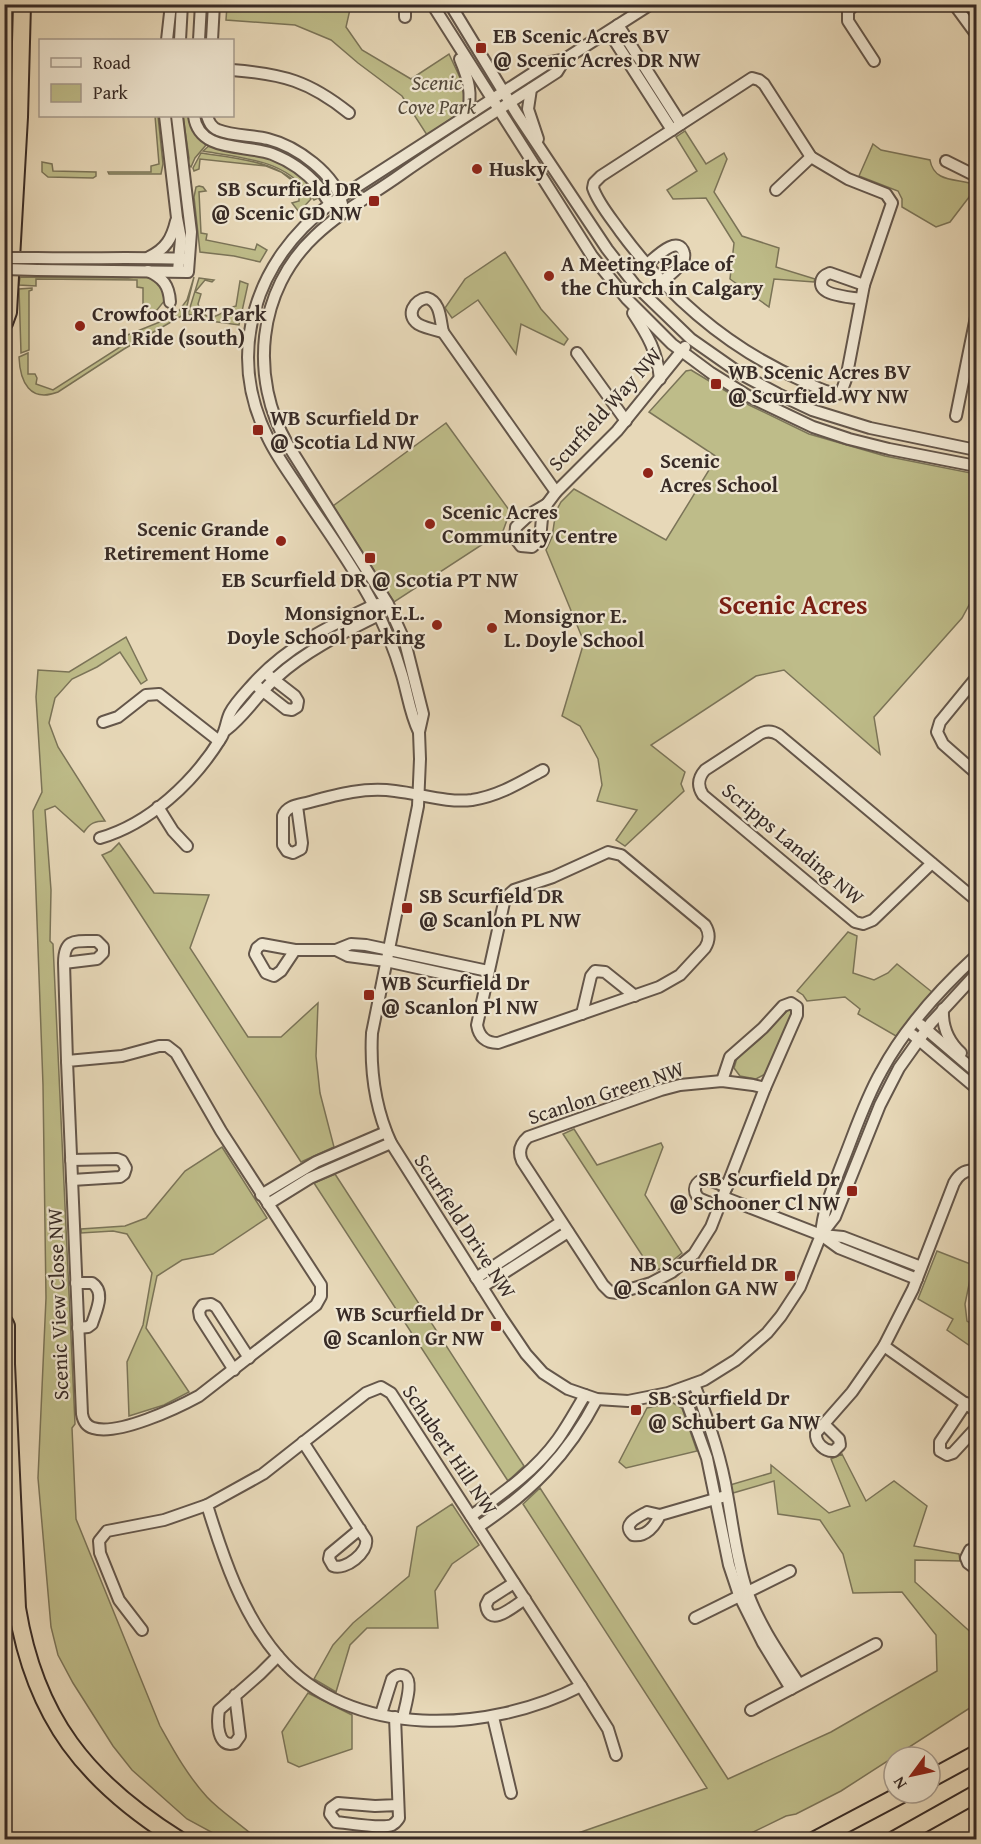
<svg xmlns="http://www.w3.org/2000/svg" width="981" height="1844" font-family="'Gentium Book Plus',serif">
<rect width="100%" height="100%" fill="#e7d8b8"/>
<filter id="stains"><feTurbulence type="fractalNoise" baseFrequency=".00333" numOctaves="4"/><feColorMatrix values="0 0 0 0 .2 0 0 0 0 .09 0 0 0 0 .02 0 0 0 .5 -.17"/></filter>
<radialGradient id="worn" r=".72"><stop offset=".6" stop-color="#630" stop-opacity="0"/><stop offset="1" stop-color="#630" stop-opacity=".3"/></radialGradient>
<g fill="#bebc89" stroke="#7b7458" stroke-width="1.5">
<path d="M227 5H351L346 27 362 50 411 79 449 54 462 82 465 104 456 115 427 135 402 96 358 63 331 40 295 25 226 20Z"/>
<path d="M155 116H158L163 164 161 174H109L108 172H151V166L159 164Z"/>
<path d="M183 116H188L192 128 206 145 195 158 191 167 188 164 189 158Z"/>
<path d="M685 131 706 164 724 153 727 159 714 192 742 236 779 248 776 267 815 279 814 282 774 279 769 307 730 279 734 243 706 198 673 199 667 190 697 171 676 137Z"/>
<path d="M873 144 881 150 930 160C934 184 959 178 976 185V188L950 222 936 227 902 207V199L898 191 859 176Z"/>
<path d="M210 145C243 152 306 159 318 198L314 200C287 159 247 159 203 151Z"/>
<path d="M201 153C243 159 285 161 311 199L299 212 292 203 299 201V187L291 186 294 182 281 172 266 166 200 159 199 169 194 171 193 168Z"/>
<path d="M42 162 52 164 53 171 96 172V176L93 178 48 177 42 172Z"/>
<path d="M199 186 203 187 206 191 199 192 201 233 207 234 206 240 255 250 257 244 267 250 260 262 234 256 200 252 194 197 196 187Z"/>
<path d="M505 252 541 309 568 339 564 345 521 324 516 354 478 300 452 318 445 308 465 279Z"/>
<path d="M143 276 153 278 162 285 165 300 157 310 139 318 137 315 143 314V288L137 287V280L36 279V286L19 285 20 277 128 278Z"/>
<path d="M194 277 185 314 124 349 58 392C30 403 20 382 19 357L28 353V374H35L37 378 36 384 53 390 128 342 125 336 175 316 187 300Z"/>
<path d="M199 278 214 280 212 282 205 280 195 292 201 294 198 304 201 312C215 325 222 309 236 306L240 281 248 284 239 325 210 321 188 314Z"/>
<path d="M32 288V290L29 291V350L21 353 19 289Z"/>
<path d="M691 370 749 405 809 434 885 456 976 474V592L962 618 874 717 880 754 784 670 756 676 651 745 685 772 681 784 684 791 625 846 616 840 637 810 597 801 602 785 598 759 580 726 562 716 584 642 546 550 552 537 556 511 561 502 574 489 666 540 717 457 649 412 686 371Z"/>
<path d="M446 423 512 514 507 520 503 531 394 602 333 506Z"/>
<path d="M126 637 147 680 141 684 120 652 97 667 72 679 55 698 49 723 58 747 105 821C95 821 90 823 84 832L55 806 45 810 51 890 50 941 53 944 75 1424 72 1428 76 1519 160 1726C174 1751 187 1775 207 1797 222 1813 241 1824 257 1839H224L187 1819 132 1770 113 1746 73 1683 58 1655 51 1627 38 1478 46 1298 43 1085 33 811 42 792 36 697 38 670 69 672Z"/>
<path d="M119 843 154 893 209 895 190 948 248 1037H281L318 1003 316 1056 320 1093 334 1147 301 1162 102 855 111 851Z"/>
<path d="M848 932 857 936 853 973 874 980 888 973 897 964 932 992 896 1036 858 1014 860 1009 845 997 807 1001 803 995 797 991Z"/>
<path d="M788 1010H790L792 1013 765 1074 756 1079 740 1076 734 1068 737 1058 760 1039Z"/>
<path d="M574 1129 597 1165 661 1143 663 1147 645 1195 682 1253 666 1266 653 1272 563 1134Z"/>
<path d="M222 1147 267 1218 213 1254 182 1260 157 1276 146 1328 189 1392 164 1405 129 1416 127 1362 143 1325 152 1273 127 1234 113 1231 81 1233V1229L125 1226 146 1218 185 1171Z"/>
<path d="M335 1174 524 1466 508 1481 314 1183Z"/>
<path d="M937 1251 973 1265 965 1304 967 1321 976 1327V1350L947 1330 953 1319 918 1299Z"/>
<path d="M673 1403 682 1408 697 1451 626 1468 619 1462 647 1408Z"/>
<path d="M842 1454 866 1501 894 1481 927 1506 914 1546 959 1554 960 1561 915 1560V1582L976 1637V1704L841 1791 796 1814 786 1816 739 1839H561L707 1788 523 1504 540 1488 728 1779 831 1732 937 1671 936 1635 902 1592 853 1593 843 1554 820 1520 778 1514 774 1481 733 1493 730 1485 771 1473V1465L829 1513 850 1506 831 1459Z"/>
<path d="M452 1504 479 1545 452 1564 435 1591 438 1628H367L350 1645 336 1692 314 1679 333 1645 353 1623 409 1576 417 1527Z"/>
<path d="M308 1693 352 1715V1749L299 1767 288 1762 282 1732Z"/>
</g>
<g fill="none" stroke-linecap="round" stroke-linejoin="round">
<defs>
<g id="minor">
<path d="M405 4V17"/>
<path d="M432 4 592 256 627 299 672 344 711 373 748 396 813 427 849 439 889 449 976 466"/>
<path d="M450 4 517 114 607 249 635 285 691 339 741 374 778 394 812 410 870 428 976 450"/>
<path d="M855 4 848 11V21L874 61"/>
<path d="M954 4 976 34"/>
<path d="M618 25 681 124"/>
<path d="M609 32 672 130"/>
<path d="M167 40 171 4"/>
<path d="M180 40 182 4"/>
<path d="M199 40 201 4"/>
<path d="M212 40 214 4"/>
<path d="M460 59C468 78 473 94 467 114"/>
<path d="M565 59 557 72C505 106 451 139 400 175 372 195 340 212 315 236 257 290 249 378 288 445L388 604 405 642 423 714 419 732 420 759 418 806 372 1033C370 1072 375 1108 391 1143L501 1317 526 1354 543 1373 568 1389 597 1399 628 1401 668 1393 704 1380 736 1360 767 1333 781 1316 800 1287 821 1235 835 1217 880 1105 899 1068 931 1023 976 974"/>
<path d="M232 70C283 74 309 81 349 113"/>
<path d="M752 78 759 80 764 84 811 157 848 179 886 194 892 203 864 285 846 379 842 390 838 394C826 393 814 386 803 381 729 349 668 296 620 231 611 218 598 203 593 188L594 183 601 176Z"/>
<path d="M531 89 528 109 538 139"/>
<path d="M165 116 177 218 181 239 178 271"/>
<path d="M194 116C199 153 245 144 272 154 290 161 305 171 318 186 324 194 327 202 335 208"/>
<path d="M207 116C209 122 211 127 218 130 233 136 252 135 268 139 296 146 336 174 342 204"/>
<path d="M946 161 976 176"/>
<path d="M776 190 811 157"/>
<path d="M149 257C166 249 172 238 176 221"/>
<path d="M37 258C87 259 137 257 186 259"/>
<path d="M646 265C654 259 678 233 684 253 685 256 684 259 683 262 678 269 668 276 662 282"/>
<path d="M37 270 188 272 191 232 177 116"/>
<path d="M148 271C163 278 169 285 170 302"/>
<path d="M427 298C441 302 440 320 443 332 435 330 425 328 418 324 405 315 414 300 427 298Z"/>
<path d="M861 299C851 297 822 296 821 284 821 277 825 275 830 273L864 285"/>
<path d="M633 313C648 336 657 351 660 379"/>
<path d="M443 332 556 492"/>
<path d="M577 353 626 421"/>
<path d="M956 416 976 317"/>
<path d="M547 504 556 492 617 431 685 347"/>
<path d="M547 504 542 518 540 540 532 547 521 546 515 538 516 527 530 514Z"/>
<path d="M976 678 940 722 937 732 943 744 976 773"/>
<path d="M258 687 286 709 292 710 297 707 298 701 295 696 268 675"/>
<path d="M103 722 118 717 146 695 159 694 219 741"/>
<path d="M226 730C246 715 258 693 277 677 307 650 343 633 379 615L383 610"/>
<path d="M419 732C410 714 408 695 402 675 395 651 385 626 373 604 351 562 322 524 297 485 287 470 276 455 268 438 225 352 255 261 330 204L550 62 565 59 651 4"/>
<path d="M297 806 302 843 301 849 293 853 287 851 283 845V816C287 805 300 805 310 802 339 794 365 787 395 791 421 794 447 803 472 800 499 796 521 782 543 770"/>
<path d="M158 807 173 831 187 846"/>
<path d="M100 838C149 824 194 782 221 738 226 730 226 721 230 713 235 703 245 693 253 684 286 647 329 626 374 605L378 604"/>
<path d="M608 852 621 855 705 925C710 933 710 940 705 948L680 975 659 987 498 1043C486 1043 479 1037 477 1025L505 898 514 890 553 877Z"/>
<path d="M932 863 873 920 863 924 855 922 703 795C697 786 698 778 705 770L760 734C767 730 773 731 779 735L976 900"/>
<path d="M295 950 281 971 274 976 266 973 255 954 257 948 262 944 295 950H336L351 944 366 945 488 971"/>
<path d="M336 950 348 956 386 961 486 983"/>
<path d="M64 963 97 959 103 953V947L97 941C75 941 64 938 64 963L67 1061"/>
<path d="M943 1009C942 1027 948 1041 961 1053"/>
<path d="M582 1014 591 976 595 971 605 972 635 996"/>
<path d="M921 1025 976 1072"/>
<path d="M913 1035 976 1088"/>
<path d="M159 1046H167L176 1053 221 1131 321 1285V1296L316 1305 199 1396C177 1408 118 1436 93 1428 86 1426 83 1420 82 1414L67 1061 122 1056Z"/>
<path d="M722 1081 753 1085 765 1088 711 1227 694 1254 672 1272 651 1283 618 1293 610 1292 603 1285 522 1161C518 1152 520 1144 528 1137L661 1090 680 1085Z"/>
<path d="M722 1081 730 1057 763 1028 783 1006 791 1003 797 1007V1015L765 1088"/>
<path d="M71 1160 117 1159 122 1161 126 1168 124 1174 120 1177 72 1180"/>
<path d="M976 1171C966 1169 959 1174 954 1183L913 1289 884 1346 976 1411"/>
<path d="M261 1195 316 1162 386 1132"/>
<path d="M723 1197 821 1235 839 1248 917 1279"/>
<path d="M268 1204 310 1178 391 1143"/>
<path d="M720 1206C713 1203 701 1201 697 1196 691 1187 699 1178 708 1180 714 1181 721 1185 727 1187"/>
<path d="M821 1235C823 1208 834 1185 843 1161 855 1131 865 1100 881 1072 904 1029 940 989 976 956"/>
<path d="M822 1235 843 1237 921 1267"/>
<path d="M476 1278 561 1222"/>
<path d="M76 1283H92C106 1292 96 1311 92 1324L88 1327 78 1328"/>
<path d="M482 1287 568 1232"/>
<path d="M234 1370 200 1317 199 1311 203 1305 211 1304 216 1307 249 1358"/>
<path d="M694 1384C708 1419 721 1456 727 1494 733 1526 736 1557 746 1588 757 1622 780 1655 799 1684"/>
<path d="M381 1387 391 1393 581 1686C490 1733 350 1741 278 1656 242 1614 223 1557 207 1505L263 1474 366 1393Z"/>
<path d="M682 1389 707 1458 729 1565 739 1595 763 1643 791 1689"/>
<path d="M966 1403 940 1442V1451L947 1455 953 1453 976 1428"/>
<path d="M824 1424 839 1439 840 1445 834 1451C825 1452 815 1443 816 1433L852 1392 884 1346"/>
<path d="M303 1442 366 1539C369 1552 345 1571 333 1566L329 1559 330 1554 360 1529"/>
<path d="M660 1515C655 1526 646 1537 633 1535 621 1524 638 1517 647 1512L660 1515 722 1497"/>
<path d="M471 1516C503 1493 535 1471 558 1439 568 1425 576 1410 585 1395"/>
<path d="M478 1527C531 1492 568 1455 597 1399"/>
<path d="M976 1549 970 1550 966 1558 968 1563 976 1569"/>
<path d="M514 1583 489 1599 486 1605C489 1629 514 1606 525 1599"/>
<path d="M695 1618 790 1571"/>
<path d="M142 1630 119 1600 100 1553 99 1541 107 1531 164 1520 207 1505"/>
<path d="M581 1686 608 1729 616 1755"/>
<path d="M235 1695 240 1736 235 1743C217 1749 217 1722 219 1710L260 1674 278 1656"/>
<path d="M751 1710 876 1644"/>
<path d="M381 1714 392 1679C395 1676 399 1673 405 1676 414 1682 404 1709 403 1718"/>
<path d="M395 1717 399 1818C397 1821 396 1823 392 1825 381 1829 348 1823 336 1822L330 1814 331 1808 338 1803 375 1806 398 1805"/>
<path d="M493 1717 511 1793"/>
</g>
<g id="highway">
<path d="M4 323 8 312 19 117 22 4"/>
<path d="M4 1322 6 1326V1364L17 1608C35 1718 86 1782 179 1840"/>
<path d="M930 1779 976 1754"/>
<path d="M815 1840 904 1793"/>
<path d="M894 1840 976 1794"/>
</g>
</defs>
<use href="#minor" stroke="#64564a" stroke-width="14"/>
<use href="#highway" stroke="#382b26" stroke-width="20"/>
<use href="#minor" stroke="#efe6d1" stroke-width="10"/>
<use href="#highway" stroke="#e7d8b8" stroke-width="16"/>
<defs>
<g id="minor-bridge">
<path d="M4 258H37"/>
<path d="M4 269 37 270"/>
</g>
</defs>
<use href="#minor-bridge" stroke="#64564a" stroke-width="14" stroke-linecap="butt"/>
<use href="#minor-bridge" stroke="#efe6d1" stroke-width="10"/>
</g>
<g fill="#8f2418" stroke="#efe6d1" stroke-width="2">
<rect x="475" y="42" width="12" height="12" rx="3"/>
<circle cx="477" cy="169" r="6"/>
<rect x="368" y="195" width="12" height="12" rx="3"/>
<circle cx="549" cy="276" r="6"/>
<circle cx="80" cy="326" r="6"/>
<rect x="710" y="378" width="12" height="12" rx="3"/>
<rect x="252" y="424" width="12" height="12" rx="3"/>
<circle cx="648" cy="473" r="6"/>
<circle cx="430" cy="524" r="6"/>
<circle cx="281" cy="541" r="6"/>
<rect x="364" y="552" width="12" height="12" rx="3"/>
<circle cx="437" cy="625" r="6"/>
<circle cx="492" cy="628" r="6"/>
<rect x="401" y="902" width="12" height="12" rx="3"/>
<rect x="363" y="989" width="12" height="12" rx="3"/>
<rect x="846" y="1185" width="12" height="12" rx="3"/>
<rect x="784" y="1270" width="12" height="12" rx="3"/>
<rect x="490" y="1320" width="12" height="12" rx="3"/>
<rect x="630" y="1404" width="12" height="12" rx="3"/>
</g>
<g text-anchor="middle" stroke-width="4.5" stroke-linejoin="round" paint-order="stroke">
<g font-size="21" font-weight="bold" fill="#382b26" stroke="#efe6d1" text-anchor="start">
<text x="493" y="43">EB Scenic Acres BV<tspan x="493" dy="24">@ Scenic Acres DR NW</tspan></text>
<text x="489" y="176">Husky</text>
<text x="362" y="196" text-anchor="end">SB Scurfield DR<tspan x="362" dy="24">@ Scenic GD NW</tspan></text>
<text x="561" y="271">A Meeting Place of<tspan x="561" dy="24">the Church in Calgary</tspan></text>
<text x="92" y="321">Crowfoot LRT Park<tspan x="92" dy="24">and Ride (south)</tspan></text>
<text x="728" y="379">WB Scenic Acres BV<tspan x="728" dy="24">@ Scurfield WY NW</tspan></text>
<text x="270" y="425">WB Scurfield Dr<tspan x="270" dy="24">@ Scotia Ld NW</tspan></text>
<text x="660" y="468">Scenic<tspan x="660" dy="24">Acres School</tspan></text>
<text x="442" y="519">Scenic Acres<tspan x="442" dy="24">Community Centre</tspan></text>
<text x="269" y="536" text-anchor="end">Scenic Grande<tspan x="269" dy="24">Retirement Home</tspan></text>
<text x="370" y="587" text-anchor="middle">EB Scurfield DR @ Scotia PT NW</text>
<text x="425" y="620" text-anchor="end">Monsignor E.L.<tspan x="425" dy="24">Doyle School parking</tspan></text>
<text x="504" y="623">Monsignor E.<tspan x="504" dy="24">L. Doyle School</tspan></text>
<text x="419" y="903">SB Scurfield DR<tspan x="419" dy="24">@ Scanlon PL NW</tspan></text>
<text x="381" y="990">WB Scurfield Dr<tspan x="381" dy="24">@ Scanlon Pl NW</tspan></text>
<text x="840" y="1186" text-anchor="end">SB Scurfield Dr<tspan x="840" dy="24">@ Schooner Cl NW</tspan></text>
<text x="778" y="1271" text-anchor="end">NB Scurfield DR<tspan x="778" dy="24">@ Scanlon GA NW</tspan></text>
<text x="484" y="1321" text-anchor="end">WB Scurfield Dr<tspan x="484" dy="24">@ Scanlon Gr NW</tspan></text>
<text x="648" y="1405">SB Scurfield Dr<tspan x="648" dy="24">@ Schubert Ga NW</tspan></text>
</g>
<g font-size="21" font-style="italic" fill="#53483a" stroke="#efe6d1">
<text x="437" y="90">Scenic<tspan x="437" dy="24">Cove Park</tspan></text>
</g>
<g font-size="21" fill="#382b26" stroke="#efe6d1">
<text transform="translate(605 409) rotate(-48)" y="7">Scurfield Way NW</text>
<text transform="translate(793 844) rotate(40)" y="7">Scripps Landing NW</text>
<text transform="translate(606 1093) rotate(-18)" y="7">Scanlon Green NW</text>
<text transform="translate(465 1226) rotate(57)" y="7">Scurfield Drive NW</text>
<text transform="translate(58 1304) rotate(-92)" y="7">Scenic View Close NW</text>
<text transform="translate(450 1450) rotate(56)" y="7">Schubert Hill NW</text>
</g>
<g font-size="27" font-weight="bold" fill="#7a1f14" stroke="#efe6d1">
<text x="793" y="614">Scenic Acres</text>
</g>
</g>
<rect width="981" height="1844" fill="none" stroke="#e7d8b8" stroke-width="24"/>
<rect x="6" y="6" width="969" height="1832" fill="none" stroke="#382b26" stroke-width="3"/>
<rect x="12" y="12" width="957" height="1820" fill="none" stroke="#382b26" stroke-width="1.5"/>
<rect x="39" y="39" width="195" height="78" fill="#efe6d1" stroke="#a69b8d" stroke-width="1.5"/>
<rect x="51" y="58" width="30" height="9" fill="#efe6d1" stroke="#a69b8d" stroke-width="1.5"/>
<text x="93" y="69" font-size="18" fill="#382b26">Road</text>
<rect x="51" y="84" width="30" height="18" fill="#bebc89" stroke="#a69b8d" stroke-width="1.5"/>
<text x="93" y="99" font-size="18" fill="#382b26">Park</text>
<g transform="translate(912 1775) rotate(237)"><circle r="28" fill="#efe6d1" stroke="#a69b8d" stroke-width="1.5"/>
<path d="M0-4.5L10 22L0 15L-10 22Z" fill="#8f2418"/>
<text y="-9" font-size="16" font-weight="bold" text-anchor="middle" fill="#382b26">N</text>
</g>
<rect width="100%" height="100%" filter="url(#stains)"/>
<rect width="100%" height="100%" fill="url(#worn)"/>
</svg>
